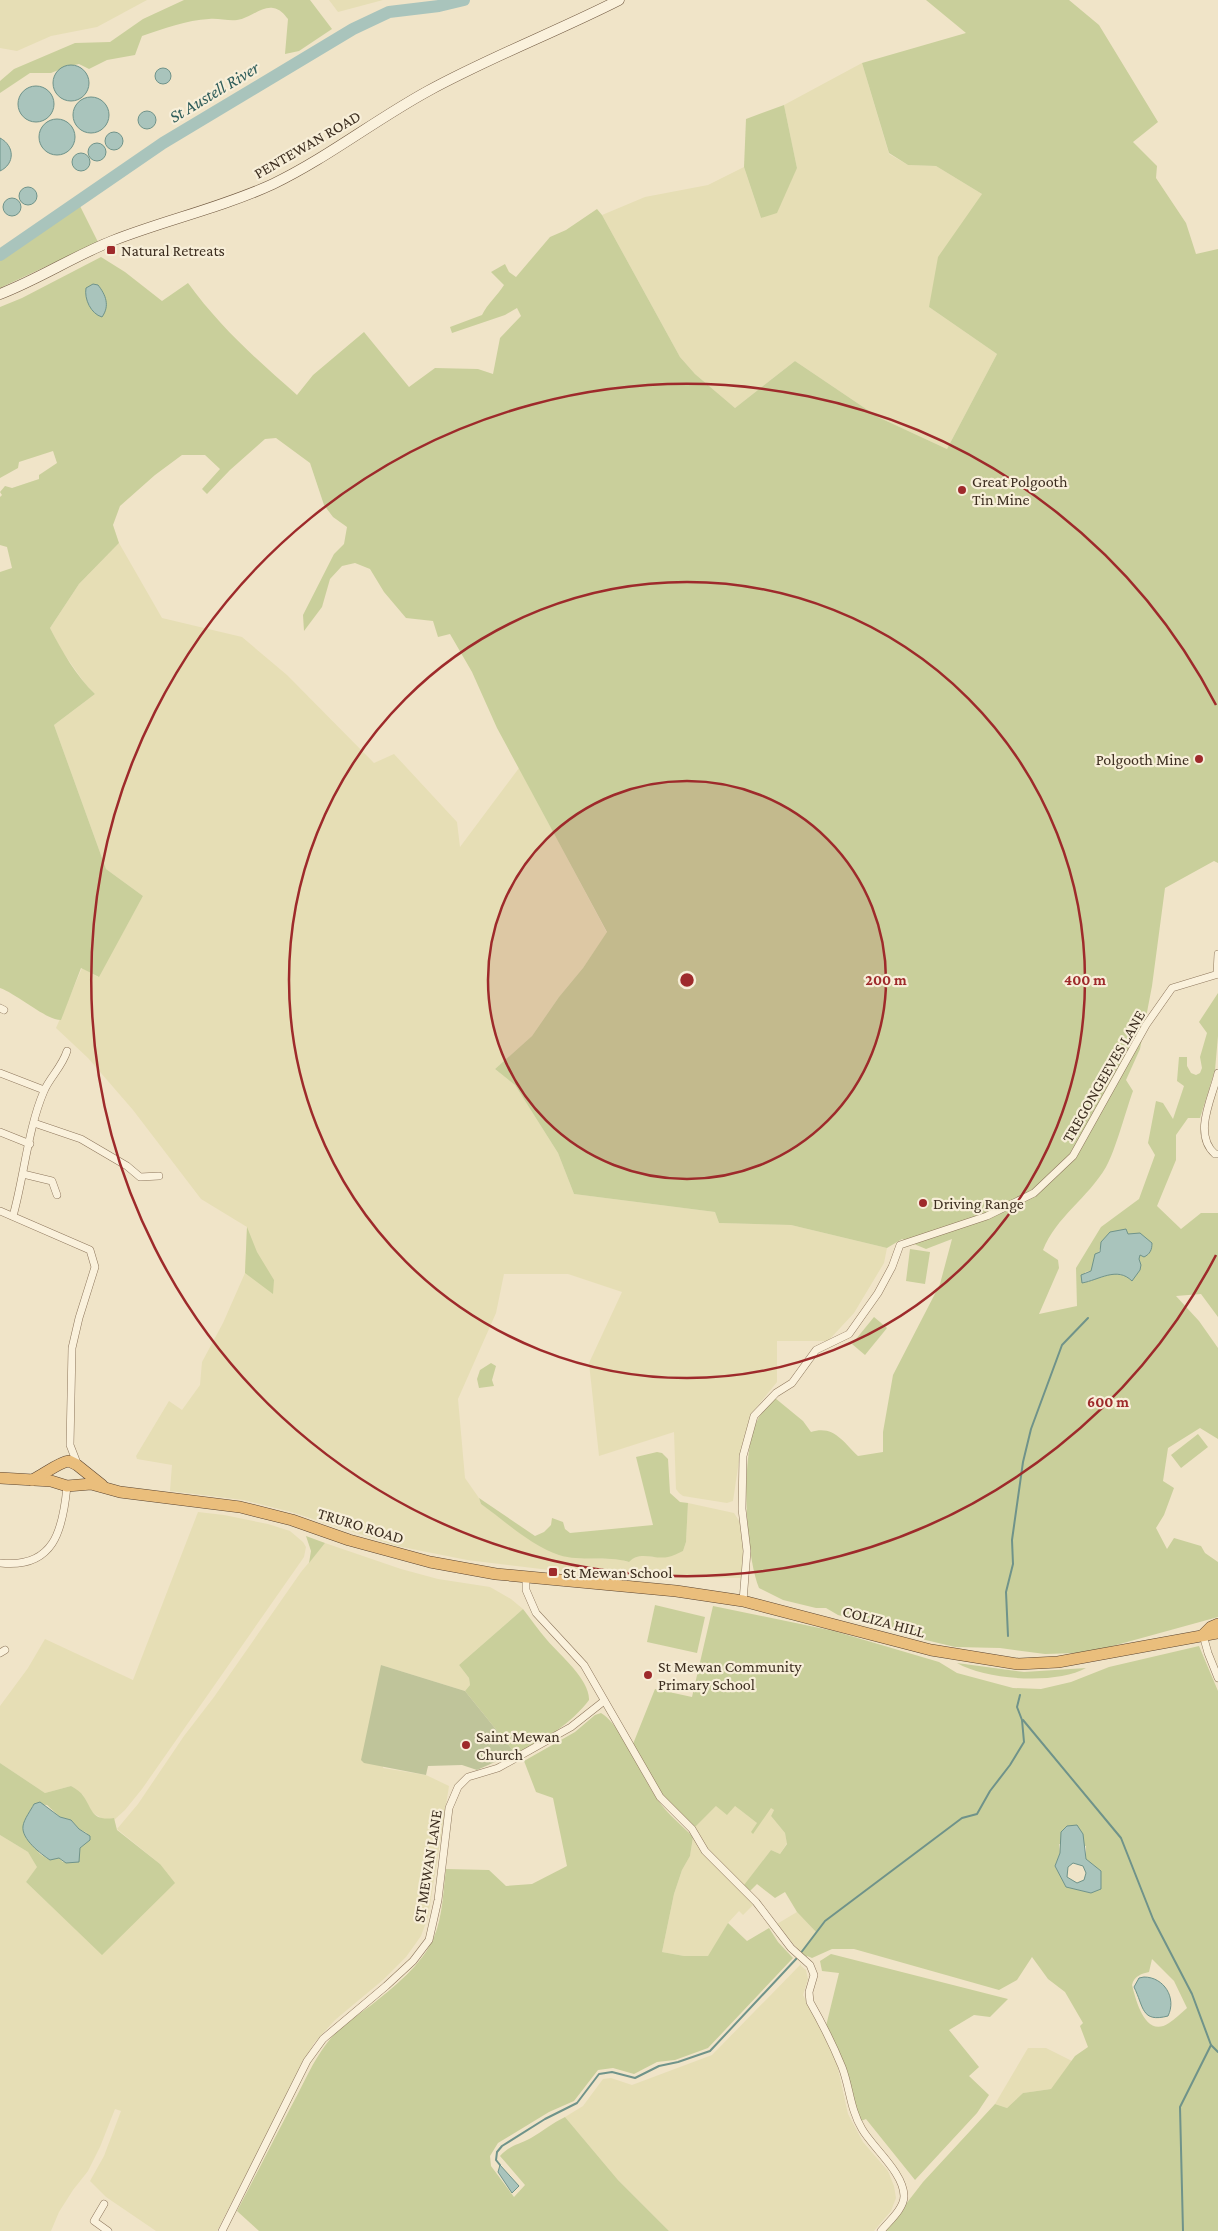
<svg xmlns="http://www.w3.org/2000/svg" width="1218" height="2231" font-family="'Crimson Pro',serif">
<rect width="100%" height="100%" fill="#f0e4c8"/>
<g fill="#e6deb5">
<path d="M0 0H147L97 27 51 36 17 51 0 48Z"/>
<path d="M329 0H383L338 12Z"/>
<path d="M862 63 889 154 908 165 936 166 982 194 929 307 997 354 947 449 878 417 795 361 735 408 695 374 680 357 602 215 645 197 708 185 744 167 761 218 797 168 784 105Z"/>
<path d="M119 543 162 618 242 637 287 675 374 763 394 754 457 822 460 847 519 768 607 933 583 968 559 997 532 1036 495 1069 515 1085 558 1153 574 1194 715 1212 719 1223 791 1225 887 1248 884 1263 854 1313 828 1341H777V1382L752 1413 740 1454 733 1501 727 1503 683 1496 679 1493 676 1489 674 1432 599 1456 589 1363 622 1292 568 1274H504L496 1313 458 1399 465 1478 479 1498 481 1504 537 1544 585 1558 619 1559 628 1562 633 1558 644 1555 652 1557 683 1551 686 1542 688 1503 734 1513 741 1524 743 1539V1555L741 1578 599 1576 467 1560 397 1546 291 1512 243 1500 170 1491 172 1465 137 1459 136 1456 169 1401 182 1410 200 1385 202 1362 223 1323 245 1273 247 1227 201 1199 133 1110 88 1058 56 1028 82 968 98 977 143 896 106 869 54 725 95 694 86 685 62 651 50 628 79 584Z"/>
<path d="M198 1512 224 1515 268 1524 290 1531 303 1542 306 1547 304 1557 142 1789 125 1810 114 1820V1818L105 1820 91 1812 83 1795 71 1786 45 1793 0 1763V1706L28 1668 45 1639 133 1680Z"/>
<path d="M325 1543 401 1569 438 1579 490 1587 511 1599 523 1609 459 1665 469 1678 470 1685 465 1691 381 1665 383 1768 426 1775 449 1786 428 1917 421 1936 406 1957 384 1979 335 2020 314 2043 217 2231H156L106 2197 90 2181 104 2156 121 2111 115 2109 100 2147 88 2171 73 2190 59 2212 51 2231H0V1835L28 1852 38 1867 26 1882 102 1954 114 1941 160 1864 117 1829 138 1804 184 1736 214 1697 301 1572Z"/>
<path d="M716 1806H735L757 1823 771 1807 774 1810 771 1816 785 1833 787 1843 780 1854 771 1850 742 1888 756 1902 743 1915 739 1911 728 1923 709 1956H684L662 1952 674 1894 682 1870 690 1856 693 1837 692 1829Z"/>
<path d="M797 1912 816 1932 801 1953 777 1924Z"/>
<path d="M801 1964V1966L806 1970 808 1979 803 1995 829 2044 837 2064 848 2114 863 2142 888 2171 894 2186 896 2198 891 2211 874 2231H669L618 2180 565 2117 583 2106 603 2079 611 2078 632 2085 712 2055Z"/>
<path d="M1028 2048H1046L1072 2061 1051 2089 1023 2093 1007 2108 995 2104Z"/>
</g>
<g fill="#c9cf9b" fill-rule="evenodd">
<path d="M184 0H310L332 29 299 51 285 54 288 19C284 14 280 9 273 8 261 6 249 19 237 20 228 21 218 18 209 19 187 20 163 29 142 36L135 55 107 60 89 69 79 64 66 67 51 73H30L0 93V81L14 69 75 43 110 42 143 19Z"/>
<path d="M926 0H1069L1099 25 1158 122 1133 142 1157 166 1156 178 1186 223 1196 254 1218 249V863L1214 861 1165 888 1152 986 1140 1049 1126 1080 1133 1091C1125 1113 1116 1149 1106 1167 1088 1198 1056 1217 1043 1250L1058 1260 1059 1268 1039 1314 1077 1306 1076 1268 1101 1227 1139 1199 1155 1155 1148 1143 1156 1101 1163 1103 1173 1119 1184 1086 1177 1081 1179 1057H1187V1066L1191 1073 1196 1075 1200 1073 1202 1068 1200 1057 1207 1033 1199 1022 1218 993V1036L1215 1070 1200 1118H1188L1176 1135V1160L1157 1206 1181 1229 1201 1213H1218V1317L1201 1294 1176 1296 1199 1321 1218 1348V1439L1200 1428 1168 1448 1163 1481 1174 1488 1164 1515 1156 1528 1167 1549 1174 1538 1201 1546 1205 1553 1218 1562V1617L1109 1647 1078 1653 1045 1654 1000 1648 955 1647 909 1636 838 1615 826 1608H816L783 1600 759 1588C745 1554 740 1451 758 1419 762 1411 770 1404 775 1398L803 1421 811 1432C834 1425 843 1442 858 1456L883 1452V1432L893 1375 940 1284 952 1239 926 1249 902 1239 887 1248 791 1225 719 1223 715 1212 574 1194 558 1153 515 1085 495 1069 532 1036 559 997 583 968 607 932 497 728 472 672 450 634 438 637 433 621 406 618 384 592 370 569 355 563 342 566 330 579 322 607 304 631 303 615 334 554 344 544 347 527 333 517 324 505 310 463 276 438 265 439 230 470 207 494 202 489 220 469 205 455H182L155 475 120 506 113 525 119 543 79 584 50 628C62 651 76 676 95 694L54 725 106 869 143 896 99 977 81 968 61 1020C46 1020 17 994 0 988V572L12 568 7 547 0 545V497L2 495 0 492 5 486 12 488 39 479V475L57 463 53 451 19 462 18 468 0 478V307L22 298 101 257 125 272 162 301 188 283C220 327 256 359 297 395L313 375 364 332 409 387 435 368 478 369 493 374 500 338 521 316 517 308 505 315 452 333 450 327 482 315C488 303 497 296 504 285L491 272 505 264 509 272 516 277 550 237 566 230 597 209 602 215 680 357 695 374 735 408 795 361 878 417 947 449 997 354 929 307 938 257 982 194 936 166 908 165 889 153 862 63 966 33ZM1107 1238 1140 1255 1126 1276 1113 1273 1087 1282 1085 1272 1091 1271C1096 1261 1100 1244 1107 1238Z"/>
<path d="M784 105 797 168 777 213 761 218 744 167 746 119Z"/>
<path d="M79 204 98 242 0 288V259Z"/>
<path d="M247 1227 257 1252 274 1280 273 1294 245 1273Z"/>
<path d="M910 1249 930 1252 925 1284 906 1281Z"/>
<path d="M874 1317 887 1328 865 1355 852 1344Z"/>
<path d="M491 1363 496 1366 492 1380 494 1386 479 1388 477 1379 480 1370Z"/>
<path d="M1198 1434 1208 1447 1181 1468 1171 1455Z"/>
<path d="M657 1452 662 1453 668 1459 670 1493 680 1502 688 1503 686 1542 683 1551C678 1553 673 1556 668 1557 654 1560 640 1550 629 1562 606 1555 581 1562 559 1555 531 1546 505 1521 481 1504L479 1498 535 1536 544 1532 551 1525 552 1518 563 1522 565 1529 570 1533 653 1525 636 1457Z"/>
<path d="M306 1536 325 1543 309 1563 311 1551Z"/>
<path d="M655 1605 705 1617 697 1653 647 1642Z"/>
<path d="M713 1606 834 1631 939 1662 957 1673 1013 1688 1041 1689 1071 1682 1109 1667 1199 1646 1218 1691V2231H885L923 2182 995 2104 1007 2108 1023 2093 1051 2089 1075 2056 1088 2047 1080 2026 1083 2023 1065 1992 1048 1979 1032 1957 1017 1980 999 1990 854 1949H832L812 1958 807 1956 805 1959 801 1953 816 1932 797 1912 785 1892 775 1898 757 1884 750 1891 744 1885 771 1850 780 1854 787 1844 785 1833 771 1816 774 1810 771 1808 753 1834 751 1832 757 1823 735 1806 727 1815 716 1806 694 1828 661 1796 633 1744 655 1689 692 1697ZM1059 1844 1086 1846V1859L1101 1871 1091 1893 1066 1887 1055 1866 1060 1853ZM1152 1959 1174 1981 1187 2008C1181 2013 1175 2019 1169 2023 1145 2039 1136 2000 1132 1985 1134 1976 1141 1974 1149 1972Z"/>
<path d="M523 1609C531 1619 538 1630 547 1640 560 1655 590 1680 589 1700 574 1721 538 1746 515 1753L465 1691 470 1685 469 1678 459 1665Z"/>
<path d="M957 1663 1024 1672 1086 1668C1056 1685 986 1680 957 1663Z"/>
<path d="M601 1713C622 1725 643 1780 658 1800 667 1814 682 1825 693 1837L690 1856 682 1870 674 1894 662 1952 684 1956H708L728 1923 747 1941 769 1928 778 1942 793 1958 708 2048 675 2060 657 2062 634 2074 613 2068 598 2070 574 2101 549 2112 498 2143 490 2156 491 2166 514 2197 525 2185 500 2156C510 2145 518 2145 531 2138 542 2132 552 2123 565 2117L618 2180 669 2231H259L237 2211C256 2175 274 2139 293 2103 304 2083 313 2061 327 2043 338 2028 355 2017 370 2006 394 1987 422 1965 434 1937 443 1916 443 1891 446 1869L489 1870 506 1886 532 1884 567 1866 553 1798 536 1792 524 1761 575 1732 595 1715Z"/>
<path d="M0 1763 45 1793 71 1786C76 1789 81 1792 84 1797 93 1811 92 1821 114 1818L117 1830 160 1864 175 1883 102 1955 26 1882 37 1867 28 1852 0 1835ZM34 1804 47 1805 60 1817 71 1820 79 1829 87 1833 85 1844 80 1848V1856L63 1862 59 1858 48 1859 40 1854 25 1836 23 1826Z"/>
<path d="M831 1954 1008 1999 990 2017 974 2015 949 2030 979 2067 969 2076 989 2095 977 2113 915 2180 866 2119 861 2121C849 2090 844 2055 826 2026L839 1973 822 1971 820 1961Z"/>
</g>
<path fill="#bfc49a" d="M381 1665 465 1691 515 1753 477 1770 462 1765 428 1766 426 1775 364 1763 361 1760Z"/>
<g fill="#a9c4bc" stroke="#6f938a" fill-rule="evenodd">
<circle cx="71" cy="83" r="18"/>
<circle cx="163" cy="76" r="8"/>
<circle cx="36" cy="104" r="18"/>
<circle cx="91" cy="115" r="18"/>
<circle cx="147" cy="120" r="9"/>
<circle cx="57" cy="137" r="18"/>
<circle cx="114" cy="141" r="9"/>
<path d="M0 138C15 146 15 164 0 171Z"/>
<circle cx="97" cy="152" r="9"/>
<circle cx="81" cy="162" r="9"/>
<circle cx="28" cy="196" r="9"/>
<circle cx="12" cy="207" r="9"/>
<path d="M93 284 98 285C106 295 110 306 102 317 91 314 84 299 86 288Z"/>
<path d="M1126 1229 1128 1234 1140 1233 1152 1243C1152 1250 1150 1254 1144 1257L1140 1255 1139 1259 1141 1265 1140 1270 1132 1281C1117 1266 1099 1280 1082 1283L1081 1275 1091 1271 1095 1254 1100 1252 1101 1242 1110 1232Z"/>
<path d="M40 1802 60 1817 71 1820 79 1829 90 1836V1840L80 1848 79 1862 66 1863 59 1858 50 1860C41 1854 21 1839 23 1826 24 1819 31 1810 34 1804Z"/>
<path d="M1077 1825 1083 1834 1086 1859 1101 1871V1889L1091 1893 1066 1887 1055 1866 1060 1853 1061 1832 1067 1826ZM1073 1863 1083 1866 1086 1873 1084 1880 1077 1883 1067 1877 1068 1867Z"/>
<path d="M1144 1977C1164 1977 1177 1998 1168 2016 1141 2023 1144 2007 1134 1987L1139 1978Z"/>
<path d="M500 2165 519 2186 512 2193 498 2172Z"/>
</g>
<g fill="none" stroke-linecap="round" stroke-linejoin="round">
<g stroke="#6f938a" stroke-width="2">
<path d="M1008 1636 1006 1592 1013 1564 1012 1540 1023 1462 1031 1429 1062 1345 1088 1318"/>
<path d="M1023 1720 1121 1838 1153 1919 1192 1994 1211 2045 1180 2107 1183 2231"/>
<path d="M800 1954 825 1921 962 1818 977 1814 990 1791 1010 1765 1024 1742 1022 1720 1017 1707 1020 1695"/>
<path d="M1211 2045 1218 2052"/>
<path d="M500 2165 496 2160 497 2152 502 2146 545 2119 577 2103 599 2074 612 2072 635 2078 659 2066 678 2062 710 2051 797 1958"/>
</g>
<path stroke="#a9c4bc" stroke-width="12" d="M0 255 163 143 353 29 389 12 439 6 464 0"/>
<defs>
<g id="minor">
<path d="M1217 974 1218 954"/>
<path d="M0 1008 4 1010"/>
<path d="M0 1073 44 1090"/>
<path d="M1218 1073C1213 1096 1192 1134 1215 1154H1218"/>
<path d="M34 1123 81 1139 127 1166 140 1177 159 1176"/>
<path d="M0 1132 30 1144"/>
<path d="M23 1174 52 1181 57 1195"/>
<path d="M0 1211 90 1250 95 1267 79 1318 72 1348 70 1445 77 1463"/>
<path d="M13 1216C24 1177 28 1128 44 1091 50 1077 62 1067 67 1051"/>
<path d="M0 1563C54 1569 63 1530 67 1486"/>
<path d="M526 1577V1590L536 1613 584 1665 660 1797 692 1829 705 1851 756 1902 791 1948 810 1965 814 1975 809 1992 810 2002C822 2023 833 2045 842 2067 850 2088 850 2109 862 2129 873 2148 904 2173 904 2196 904 2209 888 2222 881 2231"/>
<path d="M743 1601 747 1551 742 1509 743 1456 754 1416 776 1393 792 1383 816 1350 849 1334 878 1293 892 1267 900 1245 987 1216 1034 1193 1073 1156 1146 1025 1172 988 1218 974"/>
<path d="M1203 1635 1208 1653 1218 1678"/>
<path d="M0 1653 5 1650"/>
<path d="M104 2204 94 2221 108 2231"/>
<path d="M222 2231 307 2061 323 2039 386 1986 413 1961 429 1940 438 1900 449 1808 458 1787 468 1777 498 1768 571 1727 604 1701"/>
</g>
<path id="secondary" d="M0 294C39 279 74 256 112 241 165 220 221 208 273 184 327 158 375 120 428 91 490 57 556 32 619 0"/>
<g id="trunk">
<path d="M0 1478 51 1481 67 1486 91 1484 120 1492 240 1507 292 1520 349 1540 430 1562 496 1574 676 1591 743 1601 931 1650 1018 1664 1058 1662 1218 1633"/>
<path d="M32 1480C43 1475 59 1462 69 1461L77 1465 102 1485"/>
<path d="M1203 1635 1211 1627 1218 1624"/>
</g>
</defs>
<use href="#minor" stroke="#8d765c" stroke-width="8"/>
<use href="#secondary" stroke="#6f573f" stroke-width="11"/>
<use href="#trunk" stroke="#5b4430" stroke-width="12"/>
<use href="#minor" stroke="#faf1dc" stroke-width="7"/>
<use href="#secondary" stroke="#faf1dc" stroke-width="10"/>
<use href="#trunk" stroke="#eabe7c" stroke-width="11"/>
</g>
<circle cx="687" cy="980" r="199" fill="#9e2a2b" fill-opacity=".12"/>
<g fill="none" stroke="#9e2a2b" stroke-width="2.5">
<circle cx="687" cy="980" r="199"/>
<circle cx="687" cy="980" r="398"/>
<path d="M1216 1255A596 596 0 1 1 1216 705"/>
</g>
<g fill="#9e2a2b" stroke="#f7eed8" stroke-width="2">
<rect x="106" y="245" width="10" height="10" rx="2.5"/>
<circle cx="962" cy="490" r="5"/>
<circle cx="1199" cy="759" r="5"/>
<circle cx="923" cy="1203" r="5"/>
<rect x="548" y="1567" width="10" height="10" rx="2.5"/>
<circle cx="648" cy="1675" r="5"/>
<circle cx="466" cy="1745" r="5"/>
</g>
<g text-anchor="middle" stroke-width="4.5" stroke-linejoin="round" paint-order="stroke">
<g font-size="16" fill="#3d2e20" stroke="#f7eed8">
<text transform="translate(307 144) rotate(-30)" y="6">PENTEWAN ROAD</text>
<text transform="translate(1103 1076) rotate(-60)" y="6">TREGONGEEVES LANE</text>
<text transform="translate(361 1525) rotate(17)" y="6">TRURO ROAD</text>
<text transform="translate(884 1621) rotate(15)" y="6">COLIZA HILL</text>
<text transform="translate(427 1866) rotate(-81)" y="6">ST MEWAN LANE</text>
</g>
<g font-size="16" fill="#3d2e20" stroke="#f7eed8" text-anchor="start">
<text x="121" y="256">Natural Retreats</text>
<text x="972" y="487">Great Polgooth<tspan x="972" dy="18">Tin Mine</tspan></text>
<text x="1189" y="765" text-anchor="end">Polgooth Mine</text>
<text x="933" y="1209">Driving Range</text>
<text x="563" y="1578">St Mewan School</text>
<text x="658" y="1672">St Mewan Community<tspan x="658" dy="18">Primary School</tspan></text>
<text x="476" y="1742">Saint Mewan<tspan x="476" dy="18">Church</tspan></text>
</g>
<g font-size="18" font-style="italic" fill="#2f5d5a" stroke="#f7eed8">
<text transform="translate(214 92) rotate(-31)" y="6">St Austell River</text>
</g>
</g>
<circle cx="687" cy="980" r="8" fill="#9e2a2b" stroke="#f7eed8" stroke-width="2.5"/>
<g font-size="15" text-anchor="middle" font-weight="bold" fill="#9e2a2b" stroke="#f7eed8" stroke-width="4.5" stroke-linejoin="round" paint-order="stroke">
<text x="886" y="985">200 m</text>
<text x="1085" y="985">400 m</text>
<text x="1108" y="1407">600 m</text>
</g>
</svg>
